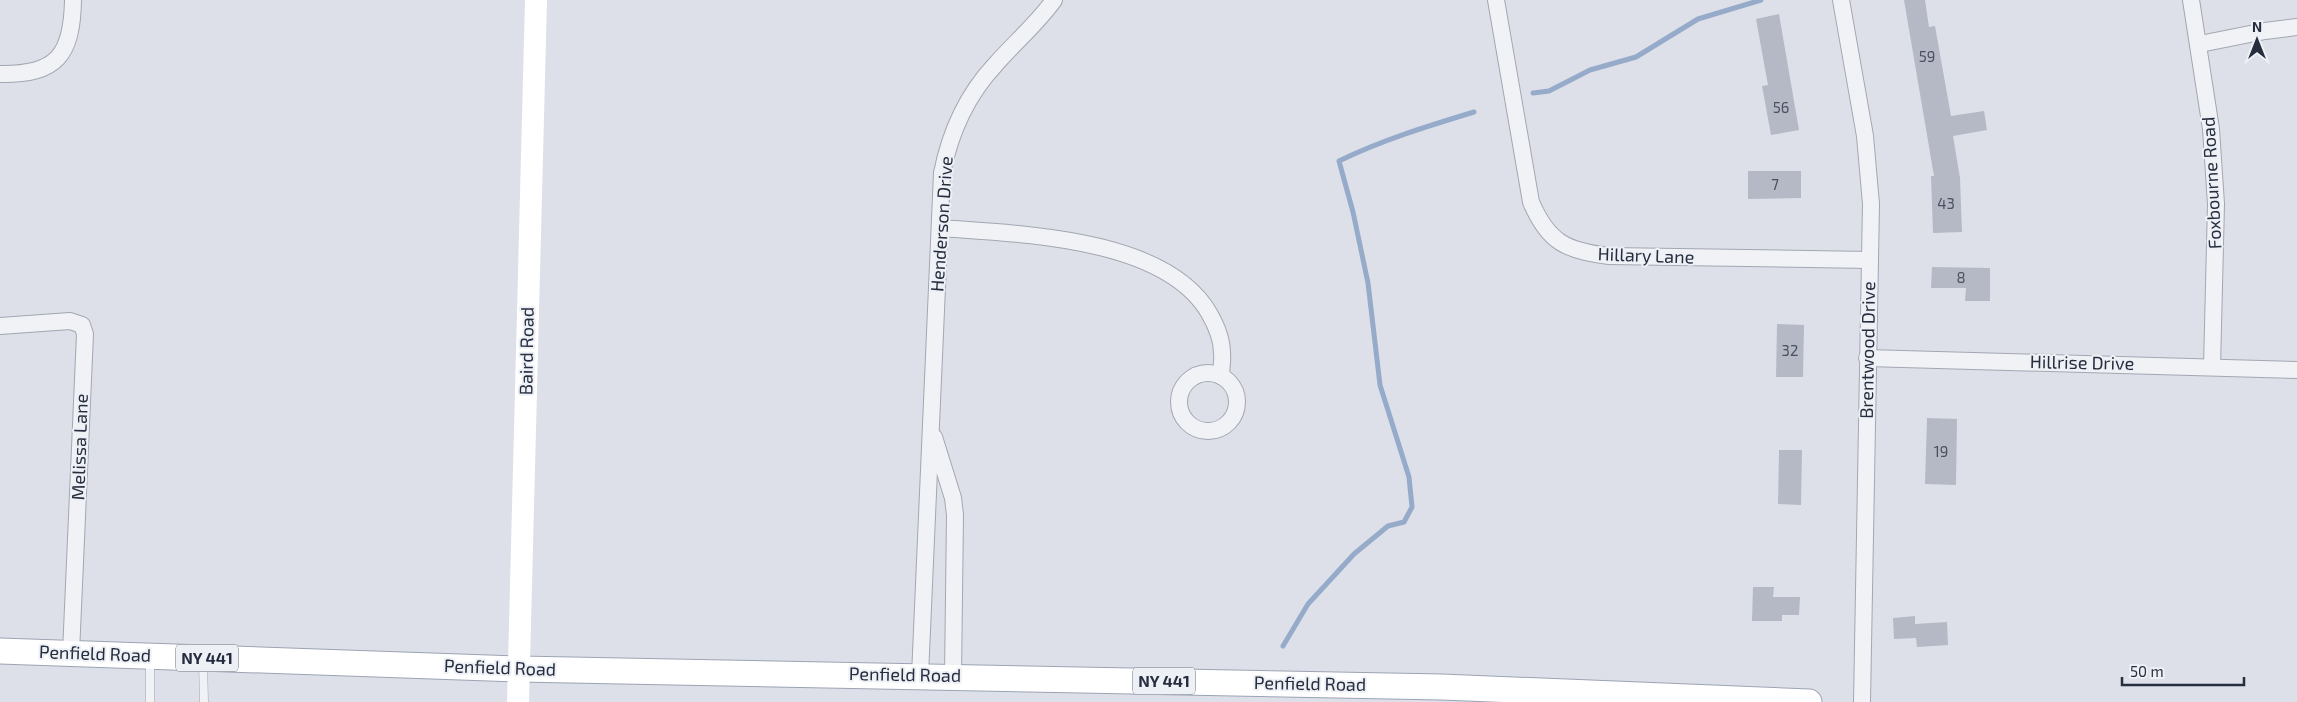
<svg xmlns="http://www.w3.org/2000/svg" width="2297" height="702" font-family="'Exo 2',sans-serif">
<rect width="100%" height="100%" fill="#dde0e8"/>
<g fill="none" stroke-linecap="round" stroke-linejoin="round">
<g stroke="#96aaca" stroke-width="5">
<path d="M1533 93 1549 91 1590 70 1636 57 1698 19 1761 0"/>
<path d="M1283 646 1308 604 1354 554 1388 526 1404 522 1412 507 1409 477 1380 385 1368 283 1353 212 1339 161C1382 140 1428 126 1474 112"/>
</g>
</g>
<g fill="#b4b9c5">
<path d="M1904 0H1925L1929 27 1935 26 1951 116 1984 111 1987 130 1953 136 1960 178 1962 232 1933 233 1931 176H1934Z"/>
<path d="M1779 14 1799 130 1771 135 1762 86 1768 85 1756 19Z"/>
<path d="M1748 171H1801V198L1748 199Z"/>
<path d="M1932 267 1990 268V301H1965L1966 288H1931Z"/>
<path d="M1777 324 1804 325 1803 377H1776Z"/>
<path d="M1927 418 1957 419 1956 485 1925 484Z"/>
<path d="M1779 450H1802L1801 505 1778 504Z"/>
<path d="M1753 587H1774L1773 597H1800L1799 615H1782V621H1752Z"/>
<path d="M1915 616V624L1947 622 1948 645 1917 647 1916 638 1894 639 1893 618Z"/>
</g>
<g fill="none" stroke-linecap="round" stroke-linejoin="round">
<defs>
<g id="lane">
<path d="M150 660V702"/>
<path d="M203 662 204 702"/>
</g>
<g id="street">
<path d="M1496 0 1531 202C1548 242 1566 251 1609 256L1870 260"/>
<path d="M1841 0 1865 136 1871 204 1862 702"/>
<path d="M2191 0 2211 129 2216 204 2212 367"/>
<path d="M2200 44 2265 31 2297 27"/>
<path d="M0 74C57 75 72 55 73 0"/>
<path d="M940 228C1019 234 1165 237 1209 313 1216 325 1222 339 1222 353 1223 360 1221 368 1221 376"/>
<path d="M0 326 70 321 82 325 85 334 71 653"/>
<path d="M1867 358 2297 370"/>
<circle cx="1208" cy="402" r="29"/>
<path d="M934 437 953 498 955 515 953 676"/>
<path d="M920 676 942 173C950 133 967 95 995 65 1014 43 1037 24 1054 0"/>
</g>
<path id="primary" d="M0 651 519 669 1442 687 1809 702"/>
</defs>
<use href="#lane" stroke="#a2a7b2" stroke-width="9"/>
<use href="#street" stroke="#a2a7b2" stroke-width="18"/>
<use href="#primary" stroke="#9ca3b4" stroke-width="27"/>
<use href="#lane" stroke="#f0f2f6" stroke-width="8"/>
<use href="#street" stroke="#f0f2f6" stroke-width="16"/>
<path stroke="#fff" stroke-width="22" d="M518 702 536 0"/>
<use href="#primary" stroke="#fff" stroke-width="25"/>
</g>
<g text-anchor="middle" stroke-width="4" stroke-linejoin="round" paint-order="stroke">
<g font-size="15" fill="#4a5060">
<text x="1927" y="62">59</text>
<text x="1781" y="113">56</text>
<text x="1775" y="190">7</text>
<text x="1946" y="209">43</text>
<text x="1961" y="283">8</text>
<text x="1790" y="356">32</text>
<text x="1941" y="457">19</text>
</g>
<g fill="#edf0f5" stroke="#626876" stroke-width="1">
<rect x="176" y="644.5" width="62" height="27" rx="4"/>
<rect x="1133" y="667.5" width="62" height="27" rx="4"/>
</g>
<g font-size="16" font-weight="bold" fill="#262d3f">
<text x="207" y="664">NY 441</text>
<text x="1164" y="687">NY 441</text>
</g>
<g font-size="18" fill="#262d3f" stroke="#edf0f5">
<text transform="translate(2212 183) rotate(-93)" y="6">Foxbourne Road</text>
<text transform="translate(942 224) rotate(-86)" y="6">Henderson Drive</text>
<text transform="translate(1646 256) rotate(2)" y="6">Hillary Lane</text>
<text transform="translate(1868 350) rotate(-89)" y="6">Brentwood Drive</text>
<text transform="translate(527 351) rotate(-89)" y="6">Baird Road</text>
<text transform="translate(2082 363) rotate(1)" y="6">Hillrise Drive</text>
<text transform="translate(80 447) rotate(-88)" y="6">Melissa Lane</text>
<text transform="translate(95 654) rotate(2)" y="6">Penfield Road</text>
<text transform="translate(500 668) rotate(2)" y="6">Penfield Road</text>
<text transform="translate(905 675) rotate(1)" y="6">Penfield Road</text>
<text transform="translate(1310 684) rotate(1)" y="6">Penfield Road</text>
</g>
</g>
<g transform="translate(2257 40)" stroke="#edf0f5" stroke-width="4" paint-order="stroke">
<path d="M0-4L9 19L0 12L-9 19Z" fill="#262d3f"/>
<text y="-8" font-size="14" font-weight="bold" text-anchor="middle" fill="#262d3f">N</text>
</g>
<path d="M2122 677v8h122v-8" fill="none" stroke="#262d3f" stroke-width="2.5"/>
<text x="2130" y="677" font-size="15" fill="#262d3f" stroke="#edf0f5" stroke-width="4" paint-order="stroke">50 m</text>
</svg>
